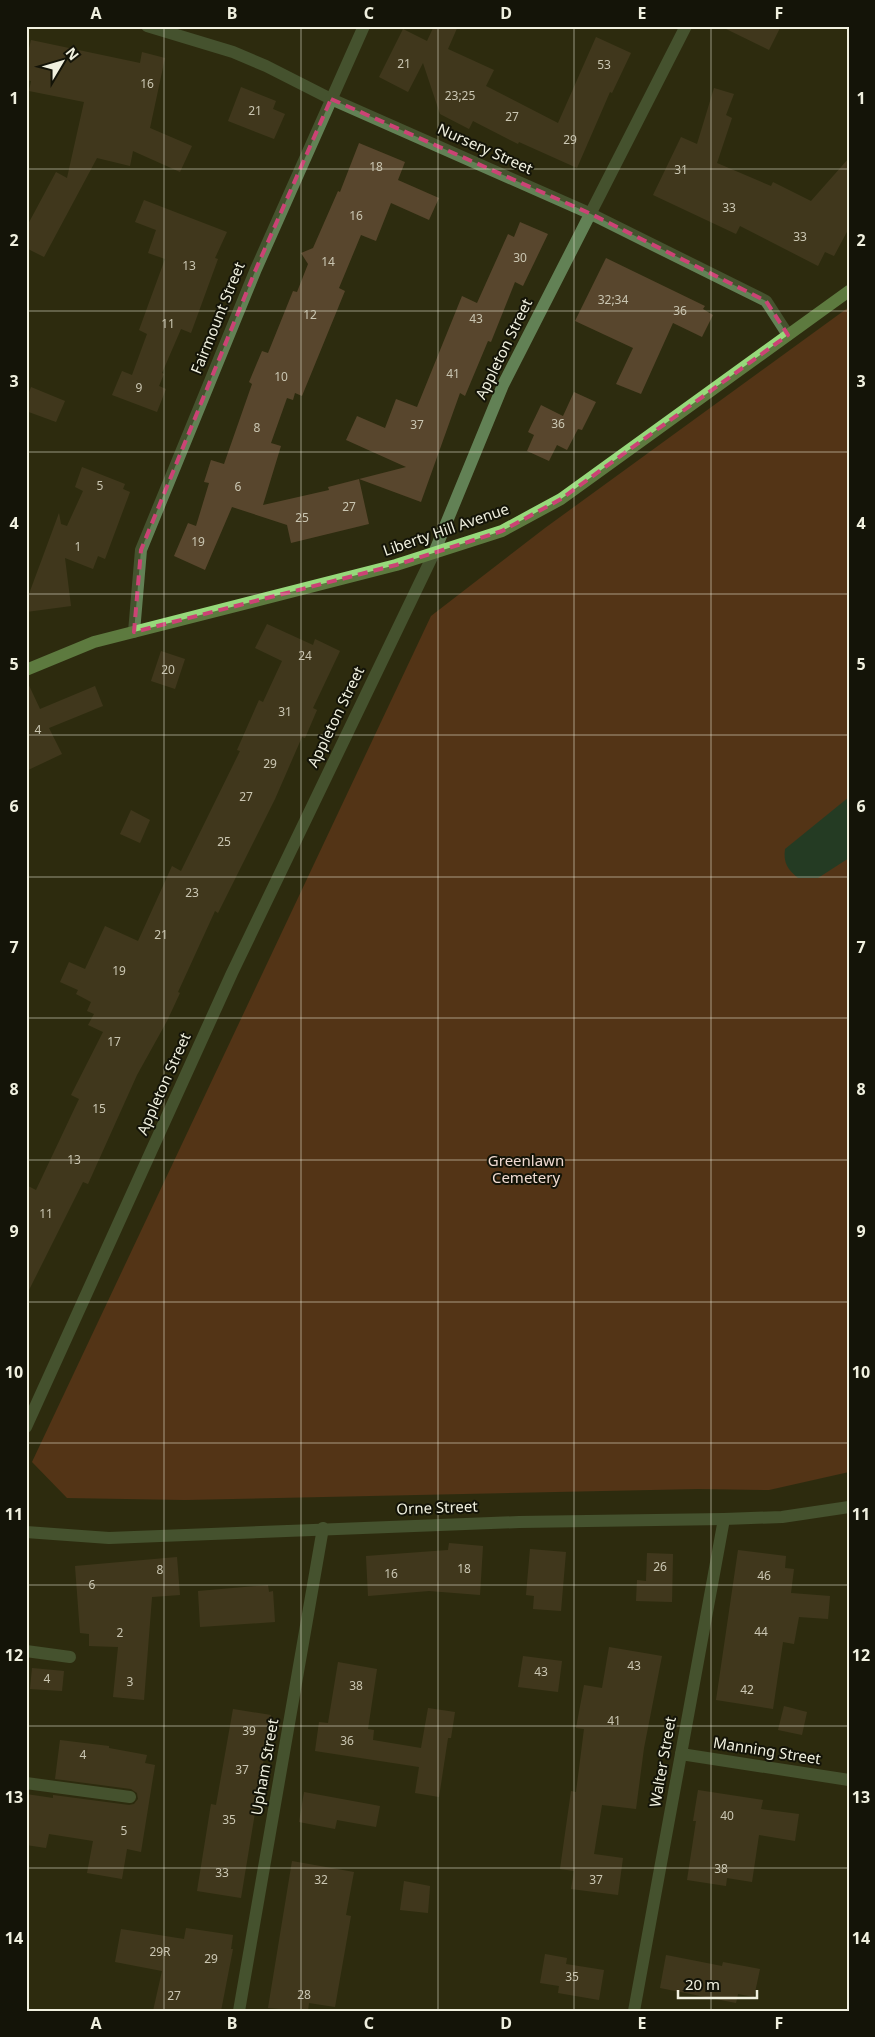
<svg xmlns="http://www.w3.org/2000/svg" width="875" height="2037" font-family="'Noto Sans',sans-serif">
<rect width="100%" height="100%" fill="#2d2c0f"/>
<path fill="#803e20" d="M849 307V1472L769 1490 698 1489 185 1500 67 1498 32 1462 431 616 545 528Z"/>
<path fill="#194e3d" d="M849 797V858L818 878H798C788 870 783 863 785 849Z"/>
<g fill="#58462d">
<path d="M434 26H458L448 49 494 70 486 86 558 123 596 37 631 53 612 93 610 92 577 168 519 142 518 144 473 121 469 129 440 114 423 63 408 92 379 77 403 29 427 41Z"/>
<path d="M720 26H781L769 50Z"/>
<path d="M31 40 140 63 142 52 165 58 150 128 192 146 180 172 133 151 130 166 97 158 44 257 26 248V228L56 172 67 178 84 102 29 91 31 81 26 80V61Z"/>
<path d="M241 87 276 101 273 109 285 114 274 139 228 121Z"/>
<path d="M714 88 734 94 726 115 732 118 717 163 771 186 773 182 811 201 849 158V228L834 256 825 252 818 266 740 226 736 234 653 195 681 137 697 144Z"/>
<path d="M359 143 405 162 398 180 439 198 429 220 391 203 376 241 361 235 339 288 345 291 302 396 295 393 293 400 287 398 271 443 281 446 263 505 329 490 328 487 359 479 369 524 291 543 287 525 232 507 205 570 174 556 188 523 196 526 209 483 204 482 211 460 224 464 252 384 249 382 262 351 268 353 293 291 297 292 308 264 301 253 313 248 338 191 340 192Z"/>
<path d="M144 200 227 232 215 258 218 259 191 333 181 329 162 373 164 374 159 386 166 389 157 412 112 395 122 371 132 375 147 334 139 330 165 259 148 253 156 230 135 222Z"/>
<path d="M520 222 548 234 523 286 515 282 491 342 488 341 465 396 460 393 421 502 359 479 406 467 346 440 357 416 385 428 396 399 417 407 462 296 477 303 508 234 514 237Z"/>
<path d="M606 258 705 306 703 309 713 315 702 337 673 323 641 394 616 384 633 348 575 321Z"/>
<path d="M31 387 65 401 56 422 26 411V400Z"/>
<path d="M574 392 596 402 582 430 578 429 567 450 557 445 549 461 527 451 534 435 528 432 541 405 563 416Z"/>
<path d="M82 467 125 484 123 489 130 492 105 559 98 556 93 569 65 558 71 606 26 612V602L59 513 61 524 67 526 83 491 75 487Z"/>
<path d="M267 624 313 645 315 639 340 651 313 708 317 710 305 738 302 737 275 799 218 913 215 911 178 992 180 993 167 1021 137 1075 88 1184 83 1182 26 1296V1185L36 1190 79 1099 71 1095 103 1032 88 1025 94 1014 87 1011 91 1002 76 994 78 990 60 982 69 962 85 969 105 926 138 941 172 866 181 871 240 751 237 750 259 700 263 702 282 661 255 648Z"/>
<path d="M161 651 185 659 175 689 151 681Z"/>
<path d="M26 679 40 709 95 686 103 706 49 728 62 754 26 771Z"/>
<path d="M131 810 150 820 140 843 120 834Z"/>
<path d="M449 1543 483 1546 480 1595 429 1591 368 1596 366 1556 448 1550Z"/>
<path d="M530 1549 566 1552 561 1611 533 1609 534 1596 526 1595Z"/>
<path d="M738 1550 786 1556 785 1568 794 1569 791 1593 830 1596 828 1619 799 1617 794 1644 783 1642 773 1709 716 1700Z"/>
<path d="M647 1553 673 1554 672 1602 636 1601 637 1580 646 1581Z"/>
<path d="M177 1557 180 1595 152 1597 144 1700 113 1697 118 1647 89 1646V1634L80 1633 75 1566Z"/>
<path d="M268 1585 269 1592 273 1591 275 1622 200 1627 198 1591Z"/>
<path d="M609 1647 662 1656 644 1748 636 1809 602 1805 594 1854 623 1858 618 1895 571 1889 574 1871 560 1869 571 1791 576 1792 584 1729 576 1728 584 1685 602 1688Z"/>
<path d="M523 1656 562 1661 558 1692 518 1687Z"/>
<path d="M338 1662 377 1669 368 1729 374 1730 373 1740 421 1748 428 1708 455 1712 451 1738H448L439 1797 415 1793 419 1767 315 1751 319 1722 328 1723Z"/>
<path d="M32 1668 64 1671 62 1691 30 1689Z"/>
<path d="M784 1706 807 1712 802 1735 778 1730Z"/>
<path d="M233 1709 271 1715 241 1898 197 1891 211 1804 216 1805Z"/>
<path d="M60 1740 109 1746V1748L147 1755 145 1763 155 1765 141 1852 127 1849 122 1879 87 1873 93 1841 49 1834 46 1848 26 1845V1794L53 1798V1795L129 1805 134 1804 138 1799 137 1793 131 1789 55 1779Z"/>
<path d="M698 1790 763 1800 761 1809 799 1814 795 1841 759 1835 752 1882 727 1878 726 1886 687 1880 696 1821H693Z"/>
<path d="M304 1792 380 1806 376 1827 337 1820 335 1829 299 1822Z"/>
<path d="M292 1861 354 1872 346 1915 351 1916 335 2007 309 2003 308 2011 268 2008Z"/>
<path d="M404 1881 430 1886 428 1913 400 1910Z"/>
<path d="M186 1928 233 1935 231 1949H233L221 2011H153L162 1971 115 1962 121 1929 184 1939Z"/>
<path d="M545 1954 567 1958 566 1964 604 1970 599 2000 558 1993 559 1986 540 1983Z"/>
<path d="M666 1955 722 1966 723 1962 760 1969 754 1997 738 1994 736 2003 660 1988Z"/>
</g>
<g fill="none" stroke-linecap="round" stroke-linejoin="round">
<g stroke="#628155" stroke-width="12">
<path d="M147 26 233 52 266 66 331 99 589 213 766 301 788 335"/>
<path d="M134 632 141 550 256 269 364 26"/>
<path d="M26 1427 232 973 434 553 503 385 686 26"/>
<path d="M26 1532 109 1538 519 1522 724 1519 782 1517 849 1507"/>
<path d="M26 1651 70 1657"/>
<path d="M681 1754 849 1780"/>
<path d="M26 1783 130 1797"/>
<path d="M239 2011 323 1528"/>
<path d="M634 2011 724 1519"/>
</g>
<path stroke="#97d97b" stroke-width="12" d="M26 670 94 642 396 565 502 531 561 499 849 291"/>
</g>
<path d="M0 0H875V2037H0ZM331 99 589 213 766 301 788 335 561 499 502 531 396 565 134 632 141 550 256 269Z" fill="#2d2c0f" fill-opacity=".55" fill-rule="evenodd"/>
<path fill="none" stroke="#cb4375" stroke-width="4" stroke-dasharray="10 6" stroke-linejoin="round" d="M331 99 589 213 766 301 788 335 561 499 502 531 396 565 134 632 141 550 256 269Z"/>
<path fill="none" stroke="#f0f0df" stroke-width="1" stroke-opacity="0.55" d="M164 26V2011M301 26V2011M438 26V2011M574 26V2011M711 26V2011M26 169H849M26 311H849M26 452H849M26 594H849M26 735H849M26 877H849M26 1018H849M26 1160H849M26 1302H849M26 1443H849M26 1585H849M26 1726H849M26 1868H849"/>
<g text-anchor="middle" stroke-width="4" stroke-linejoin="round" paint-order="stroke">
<g font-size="12" fill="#cac6b2">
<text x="404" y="68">21</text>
<text x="604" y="69">53</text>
<text x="147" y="88">16</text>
<text x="460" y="100">23;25</text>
<text x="255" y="115">21</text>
<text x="512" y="121">27</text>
<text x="570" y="144">29</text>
<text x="376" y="171">18</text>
<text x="681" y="174">31</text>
<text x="729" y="212">33</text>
<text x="356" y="220">16</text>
<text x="800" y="241">33</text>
<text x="520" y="262">30</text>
<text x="328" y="266">14</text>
<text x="189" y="270">13</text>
<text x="613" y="304">32;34</text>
<text x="680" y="315">36</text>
<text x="310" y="319">12</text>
<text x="476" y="323">43</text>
<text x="168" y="328">11</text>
<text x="453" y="378">41</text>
<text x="281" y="381">10</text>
<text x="139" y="392">9</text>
<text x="558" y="428">36</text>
<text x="417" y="429">37</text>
<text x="257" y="432">8</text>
<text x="100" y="490">5</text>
<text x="238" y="491">6</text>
<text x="349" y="511">27</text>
<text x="302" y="522">25</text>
<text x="198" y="546">19</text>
<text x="78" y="551">1</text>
<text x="305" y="660">24</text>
<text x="168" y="674">20</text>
<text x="285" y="716">31</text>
<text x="38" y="734">4</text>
<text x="270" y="768">29</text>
<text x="246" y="801">27</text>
<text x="224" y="846">25</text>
<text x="192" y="897">23</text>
<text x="161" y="939">21</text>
<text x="119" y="975">19</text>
<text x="114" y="1046">17</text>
<text x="99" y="1113">15</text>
<text x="74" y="1164">13</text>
<text x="46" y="1218">11</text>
<text x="660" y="1571">26</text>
<text x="464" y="1573">18</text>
<text x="160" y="1574">8</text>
<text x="391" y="1578">16</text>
<text x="764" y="1580">46</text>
<text x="92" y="1589">6</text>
<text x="761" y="1636">44</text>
<text x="120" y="1637">2</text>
<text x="634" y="1670">43</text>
<text x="541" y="1676">43</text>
<text x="47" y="1683">4</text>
<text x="130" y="1686">3</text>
<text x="356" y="1690">38</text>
<text x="747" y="1694">42</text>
<text x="614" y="1725">41</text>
<text x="249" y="1735">39</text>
<text x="347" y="1745">36</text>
<text x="83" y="1759">4</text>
<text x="242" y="1774">37</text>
<text x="727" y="1820">40</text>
<text x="229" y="1824">35</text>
<text x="124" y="1835">5</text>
<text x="721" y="1873">38</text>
<text x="222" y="1877">33</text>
<text x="321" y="1884">32</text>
<text x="596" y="1884">37</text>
<text x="160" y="1956">29R</text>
<text x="211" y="1963">29</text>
<text x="572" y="1981">35</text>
<text x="304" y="1999">28</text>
<text x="174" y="2000">27</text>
</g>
<g font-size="15" fill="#f0f0df" stroke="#141408">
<text transform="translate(485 149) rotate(24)" y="5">Nursery Street</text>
<text transform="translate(218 318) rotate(-68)" y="5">Fairmount Street</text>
<text transform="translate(504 349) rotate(-64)" y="5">Appleton Street</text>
<text transform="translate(446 530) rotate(-19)" y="5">Liberty Hill Avenue</text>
<text transform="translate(336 717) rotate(-64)" y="5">Appleton Street</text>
<text transform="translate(164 1084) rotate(-66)" y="5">Appleton Street</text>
<text transform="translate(437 1508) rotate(-2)" y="5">Orne Street</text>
<text transform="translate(767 1751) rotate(9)" y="5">Manning Street</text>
<text transform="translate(663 1762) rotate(-80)" y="5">Walter Street</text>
<text transform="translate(265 1767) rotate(-80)" y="5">Upham Street</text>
</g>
<g font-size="15" fill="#f0dad1" stroke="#141408">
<text x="526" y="1166">Greenlawn<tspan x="526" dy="17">Cemetery</tspan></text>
</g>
</g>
<rect width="875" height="2037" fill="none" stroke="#141408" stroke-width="55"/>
<g transform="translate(62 62) rotate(52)" stroke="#141408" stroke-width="4" paint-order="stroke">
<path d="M0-4L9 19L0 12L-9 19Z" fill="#f0f0df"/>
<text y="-8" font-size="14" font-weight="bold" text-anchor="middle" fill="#f0f0df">N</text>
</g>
<path d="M678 1990v8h79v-8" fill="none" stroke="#f0f0df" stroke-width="2.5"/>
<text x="685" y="1990" font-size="15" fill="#f0f0df" stroke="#141408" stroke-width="4" paint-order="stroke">20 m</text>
<rect x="28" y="28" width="820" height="1982" fill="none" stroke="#f0f0df" stroke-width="2"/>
<g font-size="16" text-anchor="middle" font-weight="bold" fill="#f0f0df">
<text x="96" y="19">A</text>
<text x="232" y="19">B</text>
<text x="369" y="19">C</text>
<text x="506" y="19">D</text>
<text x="642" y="19">E</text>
<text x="779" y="19">F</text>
<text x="14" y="104">1</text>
<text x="861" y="104">1</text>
<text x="14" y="246">2</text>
<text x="861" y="246">2</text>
<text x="14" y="387">3</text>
<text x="861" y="387">3</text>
<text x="14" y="529">4</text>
<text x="861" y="529">4</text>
<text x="14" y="670">5</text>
<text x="861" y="670">5</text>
<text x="14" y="812">6</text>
<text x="861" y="812">6</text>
<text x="14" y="953">7</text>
<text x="861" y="953">7</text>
<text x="14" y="1095">8</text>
<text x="861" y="1095">8</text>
<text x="14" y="1237">9</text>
<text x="861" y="1237">9</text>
<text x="14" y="1378">10</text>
<text x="861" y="1378">10</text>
<text x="14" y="1520">11</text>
<text x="861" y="1520">11</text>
<text x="14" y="1661">12</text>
<text x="861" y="1661">12</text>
<text x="14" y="1803">13</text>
<text x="861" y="1803">13</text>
<text x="14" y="1944">14</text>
<text x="861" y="1944">14</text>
<text x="96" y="2029">A</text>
<text x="232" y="2029">B</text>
<text x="369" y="2029">C</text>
<text x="506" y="2029">D</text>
<text x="642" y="2029">E</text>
<text x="779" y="2029">F</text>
</g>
</svg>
